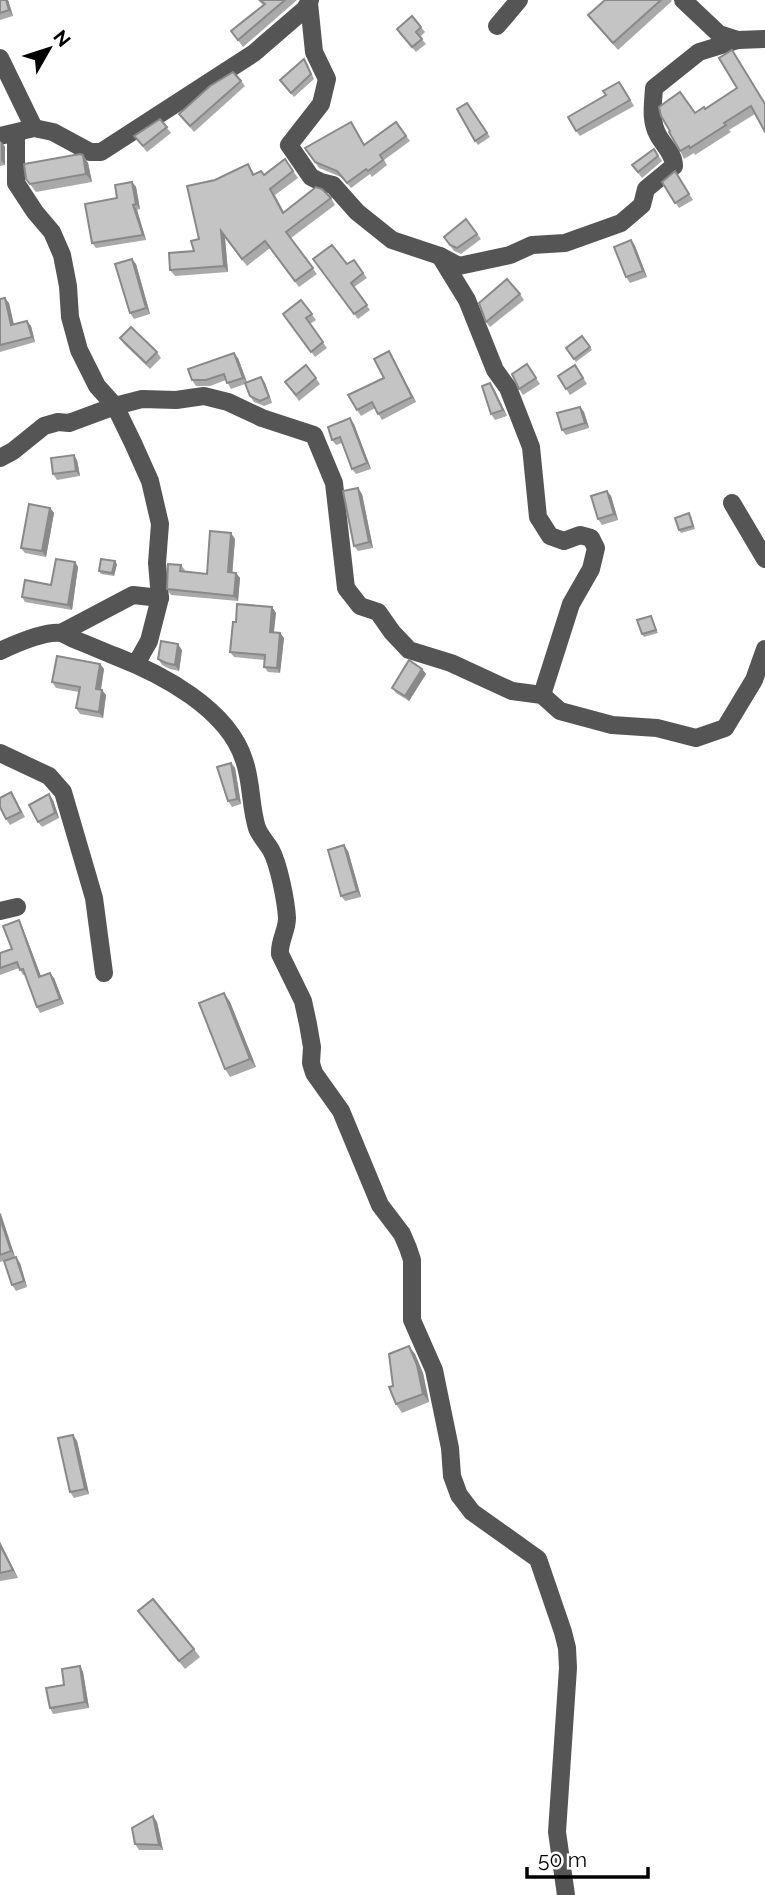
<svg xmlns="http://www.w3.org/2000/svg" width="765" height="1895" font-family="Raleway,sans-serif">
<rect width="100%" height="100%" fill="#fff"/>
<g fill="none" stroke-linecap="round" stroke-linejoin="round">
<g stroke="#555" stroke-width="18">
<path d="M683 0 719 34 738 40 765 39"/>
<path d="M309 3 314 52 327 79 321 104 289 145 311 177 321 182 333 185 357 212 392 240 440 256 459 266 510 255 532 245 565 243 621 223 642 205 646 189 674 166C674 154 664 146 658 135 650 120 653 105 654 88L699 52 738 40"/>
<path d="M497 26 519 0"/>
<path d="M0 58 34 128"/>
<path d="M16 133V183L35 212 52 232 62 255 68 286 70 317 79 350 97 386 115 406 133 443 150 481 160 524 157 563 160 598 149 641 136 664"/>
<path d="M0 136 34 128 53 132 90 152H101L254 53 305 9 310 0"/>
<path d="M440 256 467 300 495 370 508 388 531 447 538 517 550 536 564 541 580 535 591 538 596 548 591 569 571 604 542 695"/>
<path d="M0 458 13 451 44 426 58 422 69 423 115 406 142 399 176 400 204 396 228 402 262 418 314 435 334 483 346 588 360 606 378 612 392 632 409 650 451 663 512 691 542 695 560 711 612 725 657 728 696 738 725 728 754 680 765 649"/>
<path d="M732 503 765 559"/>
<path d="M61 633 133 595 160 598"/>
<path d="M0 651C15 644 44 631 61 633 65 634 71 638 76 640 89 645 102 651 115 656 162 674 228 709 244 760 252 782 250 806 257 828 260 836 267 843 271 850 279 865 286 901 287 918 287 931 279 941 280 954L303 1001 308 1024 312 1047 311 1063 314 1073 341 1111 380 1205 402 1234 408 1248 412 1260V1320L434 1370 450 1448 452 1476 459 1495 472 1512 538 1559 563 1632 567 1648 568 1668 557 1832 566 1895"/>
<path d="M0 753 49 776 63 792 94 898 104 973"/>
<path d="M0 911 17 907"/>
</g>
</g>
<g fill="#a9a9a9">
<path d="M0 0H8L13 16 0 20Z"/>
<path d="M258 0H297L243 47 231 31 263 5Z"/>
<path d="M605 0H671L672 1 618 50 588 15Z"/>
<path d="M421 27 425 32 420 37 426 44 416 52 400 34Z"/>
<path d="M719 58 755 114 729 130 731 132 695 155 694 153 684 159 680 151 695 113 705 109 737 88Z"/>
<path d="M307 63 314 79 294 97 280 80Z"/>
<path d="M241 81 245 86 194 132 179 114Z"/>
<path d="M623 87 634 106 580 136 576 131 606 95Z"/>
<path d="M467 103 490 137 478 145 475 141Z"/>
<path d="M160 119 171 133 147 152 134 136Z"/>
<path d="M351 122 365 145 396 122 410 141 384 160 387 165 372 177 370 174 351 188 341 177 319 168 305 148Z"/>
<path d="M0 141 5 147V165L0 166Z"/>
<path d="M654 149 662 161 642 178 632 165Z"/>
<path d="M83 155 88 163 92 182 36 192 26 179Z"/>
<path d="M285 159 298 178 275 195 284 212 331 198 335 205 291 238 317 274 299 287 270 248 247 266 225 238 228 272 175 276 170 270 194 251 199 239 215 180 252 170 254 174 264 175Z"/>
<path d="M675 171 693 200 679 208 662 182Z"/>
<path d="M132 182 136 187 140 209 137 210 146 240 96 248 92 243 117 198Z"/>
<path d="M466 219 481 239 461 254 454 251 444 237Z"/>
<path d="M631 240 635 246 647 277 630 283 626 277Z"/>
<path d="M313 259 347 264 354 260 367 278 354 287 370 310 358 319Z"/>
<path d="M136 264 150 314 134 319 130 313Z"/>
<path d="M520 294 524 300 490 327 486 322Z"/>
<path d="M0 299 9 303 14 324 27 321 31 326 35 342 0 352Z"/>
<path d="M301 300 316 320 310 324 327 348 315 357 283 314Z"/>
<path d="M582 336 592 350 576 362 566 348Z"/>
<path d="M120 338 157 352 161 358 150 369 124 344Z"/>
<path d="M389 351 416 402 382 420 375 408 361 416 357 410 384 378Z"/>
<path d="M238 358 247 382 261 377 265 383 272 403 264 406 254 402 250 396 245 384 231 389 226 380 210 386H196L192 380Z"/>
<path d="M527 364 540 384 523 395 519 389Z"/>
<path d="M306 365 320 384 299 401 285 382Z"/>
<path d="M575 365 587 384 570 395 558 376Z"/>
<path d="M490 383 494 389 507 416 495 420 491 414Z"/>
<path d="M580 407 584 412 589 428 566 435 562 430Z"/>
<path d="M354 424 371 469 356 474 352 469 342 443 336 445 332 440Z"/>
<path d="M77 460 80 476 57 480 53 474Z"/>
<path d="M607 491 611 496 618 520 602 525 598 519Z"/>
<path d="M362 494 373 548 358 551 354 546Z"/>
<path d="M50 508 54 513 46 557 25 553 21 548Z"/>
<path d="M691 516 695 529 681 533 679 530Z"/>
<path d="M235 539 232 572 236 573 240 578 238 601 171 595 167 589 181 565 185 570 184 572 207 574Z"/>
<path d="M75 562 78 567 72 610 25 602 22 597 51 585Z"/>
<path d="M117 564 114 576 101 574 99 571Z"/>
<path d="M272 607 276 613 274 632 280 633 284 638 280 673 268 672 264 667 265 660 234 657 230 652 236 622Z"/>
<path d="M651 616 658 633 644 637 642 634Z"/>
<path d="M182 650 179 671 170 669 162 665 158 659Z"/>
<path d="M100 664 104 669 101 690 106 695 103 718 80 714 76 708 79 692 56 688 52 682Z"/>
<path d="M422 669 426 674 409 701 396 693 392 688Z"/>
<path d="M231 763 235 768 241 804 232 807 228 801Z"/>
<path d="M15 798 25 817 10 825 6 819Z"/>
<path d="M53 800 59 818 42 827 38 822Z"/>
<path d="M348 851 361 897 345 901 341 896Z"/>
<path d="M22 926 41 976 54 978 64 1004 40 1013 37 1007 25 975H23L19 968 0 975V953L12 949Z"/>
<path d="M224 993 230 1002 256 1067 230 1077 225 1069Z"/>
<path d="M0 1213 15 1257 0 1262Z"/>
<path d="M20 1263 27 1287 16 1291 12 1285Z"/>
<path d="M415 1354 423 1373 429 1402 402 1413 396 1404 393 1386Z"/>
<path d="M73 1435 77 1441 89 1494 74 1498 70 1492Z"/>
<path d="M0 1542 18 1578 0 1581Z"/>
<path d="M138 1611 194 1649 200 1657 185 1669Z"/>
<path d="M80 1666 83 1672 89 1708 53 1714 50 1708 64 1685Z"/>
<path d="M153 1816 157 1822 163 1850H139L135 1844Z"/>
</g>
<g fill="#898989">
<path d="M6 0H8L13 16 9 10Z"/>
<path d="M1 141 5 147V165L1 160Z"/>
<path d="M83 155 88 163 92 182 86 174Z"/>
<path d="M132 182 136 187 140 209 136 204Z"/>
<path d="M133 205 137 210 146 240 143 235Z"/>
<path d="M221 231 225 238 228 272 224 266Z"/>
<path d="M631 240 635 246 647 277 643 271Z"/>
<path d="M132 259 136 264 150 314 146 308Z"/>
<path d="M5 298 9 303 15 331 11 325Z"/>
<path d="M27 321 31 326 35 342 32 337Z"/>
<path d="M389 351 392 356 416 402 412 397Z"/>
<path d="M234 353 238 358 247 383 243 378Z"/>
<path d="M261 377 265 383 272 403 269 397Z"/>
<path d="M490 383 494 389 507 416 503 410Z"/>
<path d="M580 407 584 412 589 428 585 423Z"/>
<path d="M350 418 354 424 371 469 367 463Z"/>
<path d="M74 455 77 460 80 476 76 471Z"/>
<path d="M358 488 362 494 373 548 369 542Z"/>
<path d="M607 491 611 496 618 520 614 514Z"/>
<path d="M50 508 54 513 46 557 42 551Z"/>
<path d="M231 533 235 539 232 577 228 572Z"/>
<path d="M115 561 117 564 114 576 112 573Z"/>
<path d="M75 562 78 567 72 610 68 605Z"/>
<path d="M236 573 240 578 238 601 234 596Z"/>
<path d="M272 607 276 613 273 637 270 632Z"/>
<path d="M280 633 284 638 280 673 277 668Z"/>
<path d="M178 644 182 650 179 671 175 665Z"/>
<path d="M100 664 104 669 100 694 96 689Z"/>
<path d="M422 669 426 674 409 701 405 696Z"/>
<path d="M102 690 106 695 103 718 99 712Z"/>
<path d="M231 763 235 768 241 804 237 799Z"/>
<path d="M49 794 53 800 59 818 55 813Z"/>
<path d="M344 845 348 851 361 897 357 891Z"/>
<path d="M19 920 22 926 43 982 39 977Z"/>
<path d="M50 973 54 978 64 1004 60 999Z"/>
<path d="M224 993 230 1002 256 1067 250 1059Z"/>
<path d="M0 1213 1 1214 15 1257 11 1251 0 1218Z"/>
<path d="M16 1257 20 1263 27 1287 24 1281Z"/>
<path d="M409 1346 415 1354 423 1373 429 1402 423 1394Z"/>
<path d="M73 1435 77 1441 89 1494 85 1489Z"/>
<path d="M0 1542 18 1578 13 1570 0 1545Z"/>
<path d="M80 1666 83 1672 89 1708 85 1702Z"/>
<path d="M153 1816 157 1822 163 1850 159 1845Z"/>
</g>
<g fill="#c4c4c4" stroke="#898989" stroke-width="2">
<path d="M0 0H6L9 10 0 13Z"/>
<path d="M260 0H285L238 40 231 31 265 4Z"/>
<path d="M605 0H661L613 43 588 15Z"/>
<path d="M412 16 421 27 416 32 422 39 412 47 397 29Z"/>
<path d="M732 50 765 104V132L751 106 724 123 726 125 690 148 689 146 680 151 669 132 670 131 661 116 659 107 680 92 695 113 704 107 705 109 737 88 719 58Z"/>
<path d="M304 59 311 74 291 93 280 80Z"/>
<path d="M233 72 241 81 190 126 179 114 210 86Z"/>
<path d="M619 82 630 100 576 131 568 117 606 95 603 91Z"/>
<path d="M467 103 487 133 475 141 457 109Z"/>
<path d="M160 119 167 127 143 146 134 136Z"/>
<path d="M351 122 364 145 396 122 406 136 380 155 383 160 368 171 366 169 347 183 337 171 315 162 305 148Z"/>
<path d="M654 149 658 156 638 172 632 165Z"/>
<path d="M80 154 83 155 86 174 30 184 26 179 24 164Z"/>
<path d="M285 159 293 171 270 189 283 213 316 187 322 189 331 198 286 232 313 268 295 281 265 241 242 259 221 231 224 266 170 270 169 253 194 251 191 241 199 239 187 186 215 180 248 164 253 175 261 171 264 175Z"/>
<path d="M675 171 689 194 675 203 662 182Z"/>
<path d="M132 182 136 204 133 205 143 235 92 243 85 204 117 198 115 185Z"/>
<path d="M466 219 477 234 457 248 450 245 444 237Z"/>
<path d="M631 240 643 271 626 277 614 247Z"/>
<path d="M332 245 347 264 354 260 363 273 351 283 367 305 354 314 313 259Z"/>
<path d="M132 259 146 308 130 313 115 264Z"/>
<path d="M507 279 520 294 486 322 479 303Z"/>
<path d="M5 298 11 325 27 321 32 337 0 345V299Z"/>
<path d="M301 300 312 314 306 318 323 342 311 352 283 314Z"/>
<path d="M131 327 157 352 146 363 120 338Z"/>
<path d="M582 336 590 347 574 359 566 348Z"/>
<path d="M389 351 412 397 378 414 372 402 357 410 348 395 384 378 374 359Z"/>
<path d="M234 353 243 378 227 383 224 374 206 380H192L188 369Z"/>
<path d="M527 364 536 378 519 389 512 374Z"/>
<path d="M306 365 316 378 296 395 285 382Z"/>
<path d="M575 365 583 378 566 389 558 376Z"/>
<path d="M261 377 269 397 260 401 250 396 245 383Z"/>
<path d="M490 383 503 410 491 414 482 386Z"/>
<path d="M580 407 585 423 562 430 557 413Z"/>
<path d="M350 418 367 463 352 469 340 437 332 440 328 427Z"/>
<path d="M74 455 76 471 53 474 51 458Z"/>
<path d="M358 488 369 542 354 546 343 491Z"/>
<path d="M607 491 614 514 598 519 591 496Z"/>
<path d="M29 504 50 508 42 551 21 548Z"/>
<path d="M689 513 693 526 679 530 675 518Z"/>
<path d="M210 531 231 533 228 572 236 573 234 596 167 589 168 564 181 565 180 571 207 574Z"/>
<path d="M56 559 75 562 68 605 22 597 25 580 51 585Z"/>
<path d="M101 559 115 561 112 573 99 571Z"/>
<path d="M237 604 272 607 270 632 280 633 277 668 264 667 265 655 230 652 233 622H236Z"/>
<path d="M651 616 656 630 642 634 637 620Z"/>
<path d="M161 641 178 644 175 665 166 663 158 659Z"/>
<path d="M57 656 100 664 96 689 102 690 99 712 76 708 80 687 52 682Z"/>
<path d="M409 660 422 669 405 696 392 688Z"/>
<path d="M231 763 237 799 228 801 217 767Z"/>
<path d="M11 792 21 812 6 819 0 807V798Z"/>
<path d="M49 794 55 813 38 822 29 805Z"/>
<path d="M344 845 357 891 341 896 328 850Z"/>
<path d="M19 920 39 977 50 973 60 999 37 1007 23 969 20 970 17 962 0 968V953L12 949 3 926Z"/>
<path d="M224 993 250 1059 225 1069 199 1003Z"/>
<path d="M0 1218 11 1251 0 1255Z"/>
<path d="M16 1257 24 1281 12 1285 4 1261Z"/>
<path d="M409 1346 417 1365 423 1394 396 1404 389 1387 393 1386 389 1354Z"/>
<path d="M73 1435 85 1489 70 1492 58 1438Z"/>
<path d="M0 1545 13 1570 0 1573Z"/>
<path d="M153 1599 194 1649 179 1661 138 1611Z"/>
<path d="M80 1666 85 1702 50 1708 46 1688 64 1685 62 1669Z"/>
<path d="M153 1816 159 1845 135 1844 132 1828Z"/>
</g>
<g transform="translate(49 49) rotate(51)" stroke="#ffffff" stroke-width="5" paint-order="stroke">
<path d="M0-5L12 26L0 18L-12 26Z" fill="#000000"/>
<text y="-10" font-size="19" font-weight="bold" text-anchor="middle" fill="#000000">N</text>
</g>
<path d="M527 1867v10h121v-10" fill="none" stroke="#000000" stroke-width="3.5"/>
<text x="538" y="1867" font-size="21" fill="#000000" stroke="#ffffff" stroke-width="5" paint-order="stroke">50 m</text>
</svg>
